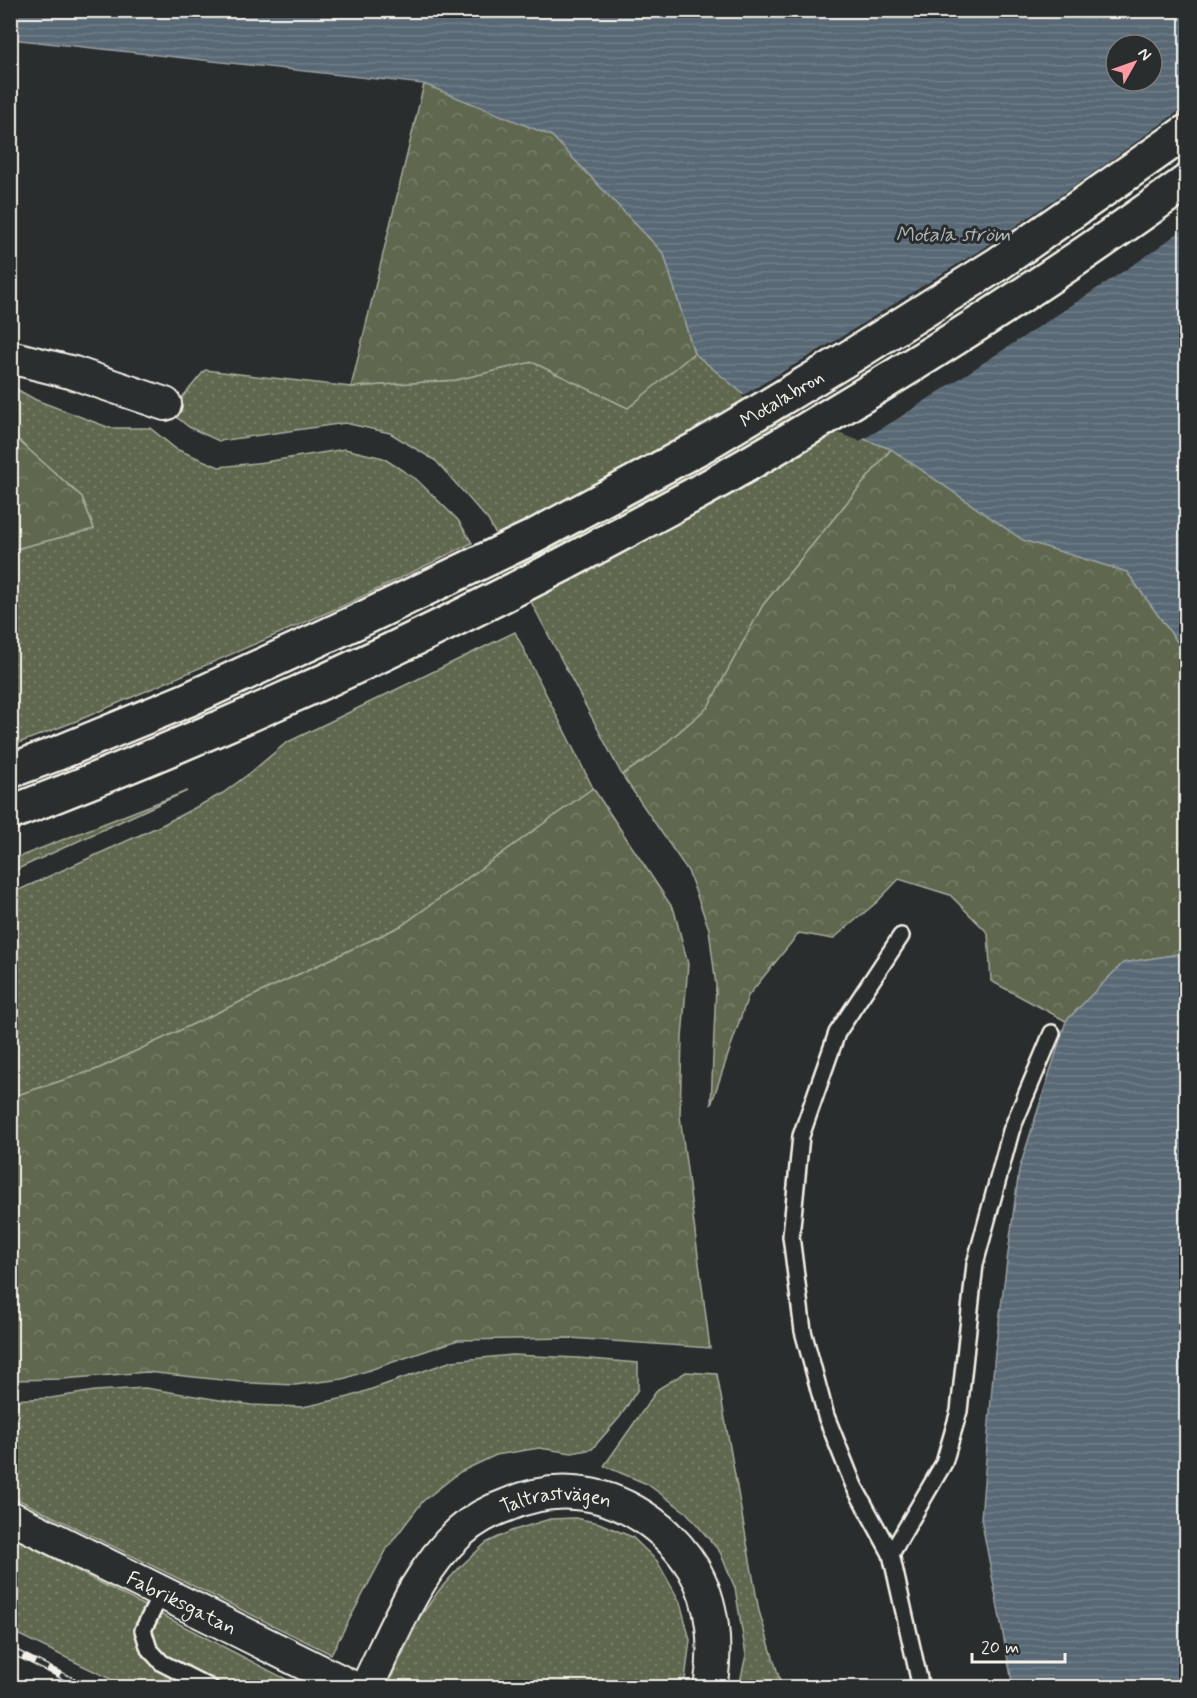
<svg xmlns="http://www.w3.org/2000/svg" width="1197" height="1698" font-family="Mynerve,sans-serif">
<defs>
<pattern id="grass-dots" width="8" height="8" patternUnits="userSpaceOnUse" patternTransform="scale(1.5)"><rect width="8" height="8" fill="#5e684f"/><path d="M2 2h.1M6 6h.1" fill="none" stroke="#767e68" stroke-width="1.8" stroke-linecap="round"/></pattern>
<pattern id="forest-crowns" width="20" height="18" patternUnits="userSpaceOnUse" patternTransform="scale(1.5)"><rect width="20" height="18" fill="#5e684f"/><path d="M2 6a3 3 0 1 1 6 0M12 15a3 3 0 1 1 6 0" fill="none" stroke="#767e68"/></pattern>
<pattern id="water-rules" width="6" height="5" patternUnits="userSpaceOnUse" patternTransform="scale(1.5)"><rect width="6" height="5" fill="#586874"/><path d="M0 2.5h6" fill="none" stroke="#717e88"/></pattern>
</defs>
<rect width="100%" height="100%" fill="#2a2d2e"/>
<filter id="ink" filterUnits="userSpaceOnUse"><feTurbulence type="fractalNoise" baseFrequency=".0167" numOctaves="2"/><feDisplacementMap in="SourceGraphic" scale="12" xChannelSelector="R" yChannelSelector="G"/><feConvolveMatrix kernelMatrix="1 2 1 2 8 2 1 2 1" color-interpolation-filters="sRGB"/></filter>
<g filter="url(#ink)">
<g fill="url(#grass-dots)" stroke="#a9ac9c" stroke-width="1.5">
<path d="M694 353 746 396 891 449 763 605 708 707 651 756 622 775 488 520 436 461 390 433 345 423 219 441 189 427 170 412 205 370 351 387 456 380 532 362 628 407Z"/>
<path d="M11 386 36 400 110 428H150L176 449 219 467 265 462 345 449 383 458 416 479 458 520 472 543 345 605 79 720 11 746V550L94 529 82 497 11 434Z"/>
<path d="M515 632 593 788 401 926 98 1069 11 1097 10 894 162 825 223 793 250 773 286 743Z"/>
<path d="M187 791 11 872V860Z"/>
<path d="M512 1355 578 1358 638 1363V1389L620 1417 592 1449 572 1453 539 1448 496 1455 460 1472 423 1501 388 1547 331 1654 11 1496V1400L51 1398 95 1391 145 1388 251 1405 303 1407 349 1397 452 1361Z"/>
<path d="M686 1372 717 1374 759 1611 782 1687H739L746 1655 735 1588 720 1552 687 1513 647 1484 604 1466 658 1389Z"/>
<path d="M575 1518 599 1523 632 1537 657 1561 680 1602 690 1640 684 1687 399 1688 389 1683 420 1617 440 1589 459 1568 486 1543 511 1531 550 1519Z"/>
<path d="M10 1536 301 1687H127L11 1631Z"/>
</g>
<g fill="url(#forest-crowns)" stroke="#a9ac9c" stroke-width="1.5">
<path d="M424 84 552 136 664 254 694 353 628 408 532 362 456 380 351 387Z"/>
<path d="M11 434 82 497 94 529 11 550Z"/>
<path d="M891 449 1023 540 1127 572 1186 654V953L1123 963 1066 1021 991 981 988 933 950 895 899 879 877 902 833 939 799 933 748 996 711 1105 716 986 709 929 688 871 622 775 651 756 708 707 763 605Z"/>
<path d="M593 788 674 910 688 964 682 1038 680 1116 710 1348 570 1338 458 1340 343 1379 295 1385 250 1383 147 1372 63 1379 11 1380V1097L98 1069 401 926Z"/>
</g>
<g fill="url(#water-rules)" stroke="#969fa2" stroke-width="1.5" fill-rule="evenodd">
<path d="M11 10 1186 11V654L1127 572 1023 540 891 449 746 396 694 353 664 254 552 136 424 84 11 39ZM1116 45H1152V81H1116Z"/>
<path d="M1186 953V1687H1013L981 1518 995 1352 1019 1170 1066 1021 1123 963Z"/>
</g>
<path fill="#2a2d2e" d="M1186 106V227L1145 257 1043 324 894 421 860 441 745 399 742 396 838 339 985 247 1089 176Z"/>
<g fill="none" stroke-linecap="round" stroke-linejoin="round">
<defs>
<g id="service">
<path d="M901 936 837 1033 801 1136 791 1236 803 1331 826 1416 854 1486 891 1554 921 1688"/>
<path d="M891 1554 944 1463 959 1411 975 1264 1011 1131 1052 1033"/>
<path d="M162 1592 143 1630 149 1649 162 1663 211 1688"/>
</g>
<g id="minor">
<path d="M10 357 74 373 165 404"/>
<path id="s1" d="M10 1517 354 1688"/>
<path id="s2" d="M366 1688C393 1634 415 1573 460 1532 473 1520 490 1511 507 1505 528 1496 551 1491 574 1493 622 1496 668 1527 693 1568 714 1603 717 1648 710 1688"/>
</g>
<g id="trunk">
<path id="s3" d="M10 771 58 753 187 700 354 623 533 537 700 447 850 357 998 264 1186 132"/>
<path d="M10 813C222 732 428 638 628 530 659 513 691 497 722 479 759 458 796 436 832 414 954 341 1072 265 1186 182"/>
</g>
</defs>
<use href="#service" stroke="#f4f1e8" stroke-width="20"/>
<use href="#minor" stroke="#f4f1e8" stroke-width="36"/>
<use href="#trunk" stroke="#f4f1e8" stroke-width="38"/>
<use href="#service" stroke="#2a2d2e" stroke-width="15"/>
<use href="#minor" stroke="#2a2d2e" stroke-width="32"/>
<use href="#trunk" stroke="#2a2d2e" stroke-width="33"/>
<defs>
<g id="rail">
<path d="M10 1650 87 1688"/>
<path d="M10 1680 26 1688"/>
</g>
</defs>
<use href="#rail" stroke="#f4f1e8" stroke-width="7"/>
<use href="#rail" stroke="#2a2d2e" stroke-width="4.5" stroke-dasharray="14" stroke-linecap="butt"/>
</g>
</g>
<g text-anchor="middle" stroke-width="6" stroke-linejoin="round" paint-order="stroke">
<g font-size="20" fill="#f4f1e8" stroke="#2a2d2e">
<text dy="7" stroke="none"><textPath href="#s3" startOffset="858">Motalabron</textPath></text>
<text dy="7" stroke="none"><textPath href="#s2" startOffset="288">Taltrastvägen</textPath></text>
<text dy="7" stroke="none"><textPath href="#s1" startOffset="192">Fabriksgatan</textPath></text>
</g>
<g font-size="21" font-style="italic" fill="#aeb3b4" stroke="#2a2d2e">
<text x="953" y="241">Motala ström</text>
</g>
</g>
<rect width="1197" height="1698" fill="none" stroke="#2a2d2e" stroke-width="36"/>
<rect x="18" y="18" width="1161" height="1662" fill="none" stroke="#f4f1e8" stroke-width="2" filter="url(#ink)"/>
<g transform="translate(1134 63) rotate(50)"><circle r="28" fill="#2a2d2e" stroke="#7b7b78" stroke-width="1.5"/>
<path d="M0-4.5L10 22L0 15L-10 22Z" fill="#ff9aa2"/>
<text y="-9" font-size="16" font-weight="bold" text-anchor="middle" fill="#f4f1e8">N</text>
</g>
<path d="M972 1653v9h93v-9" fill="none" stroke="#f4f1e8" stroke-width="3"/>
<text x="981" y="1653" font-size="18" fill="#f4f1e8" stroke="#2a2d2e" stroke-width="4.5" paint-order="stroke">20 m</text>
</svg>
